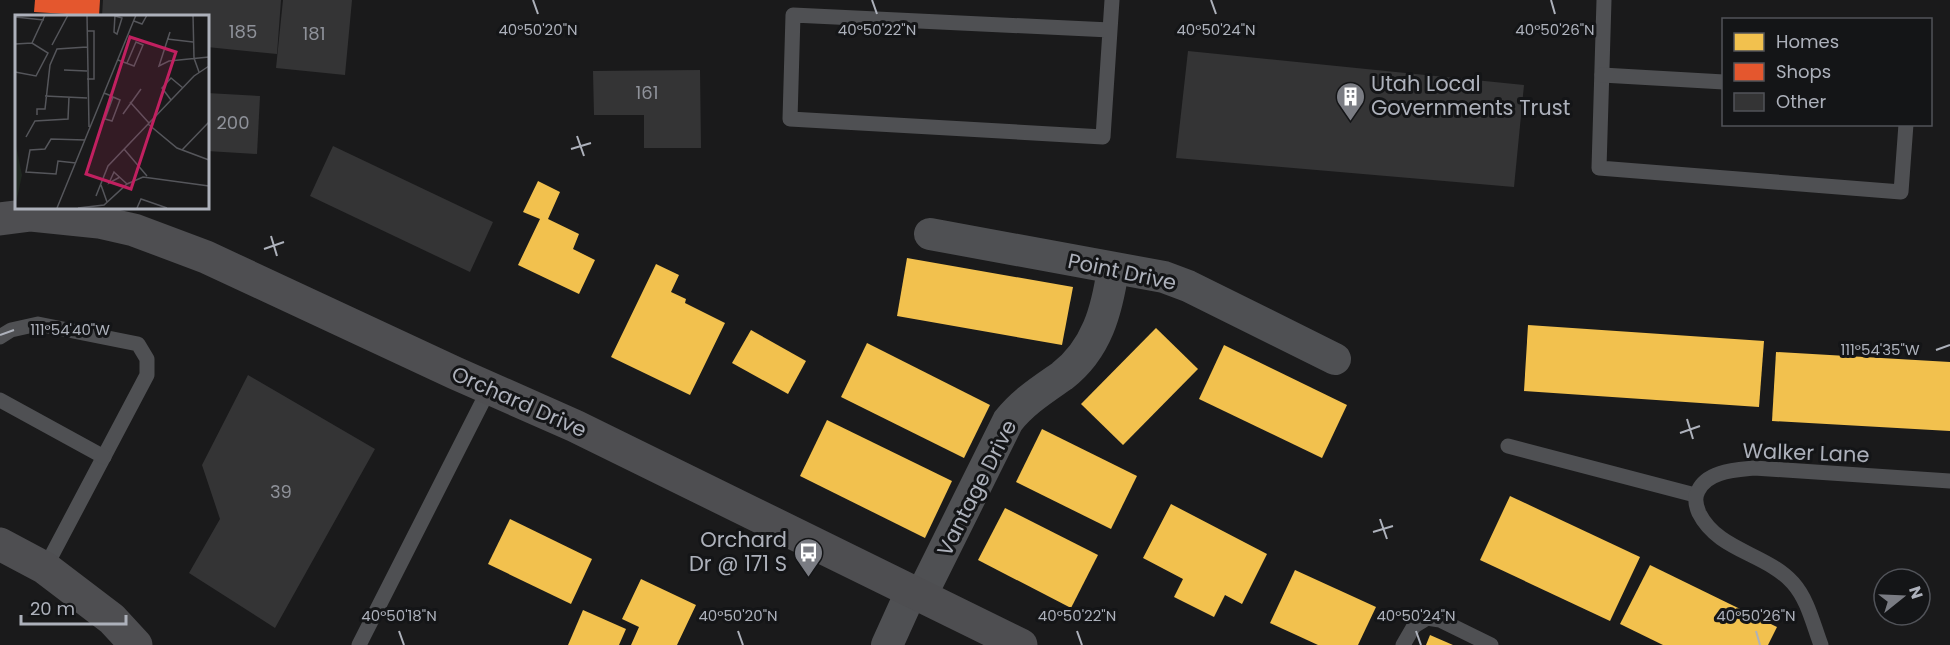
<svg xmlns="http://www.w3.org/2000/svg" width="1950" height="645" font-family="Poppins,sans-serif">
<rect width="100%" height="100%" fill="#1a1a1b"/>
<g fill="#f2c14e">
<path d="M538 181 560 192 548 219 579 234 573 249 595 260 579 294 518 265 540 219 523 212Z"/>
<path d="M907 258 1073 287 1062 345 897 316Z"/>
<path d="M656 264 679 275 671 292 686 299 685 303 725 323 690 395 611 357Z"/>
<path d="M1528 325 1764 341 1759 407 1524 391Z"/>
<path d="M1156 328 1198 369 1123 445 1081 404Z"/>
<path d="M751 330 806 361 788 394 732 363Z"/>
<path d="M867 343 990 405 964 458 841 397Z"/>
<path d="M1224 345 1347 405 1322 458 1199 399Z"/>
<path d="M1776 352 1950 362V431L1772 421Z"/>
<path d="M827 420 952 481 925 538 800 476Z"/>
<path d="M1042 429 1137 476 1111 529 1016 482Z"/>
<path d="M1510 496 1640 557 1610 621 1480 560Z"/>
<path d="M1171 504 1267 554 1242 604 1225 595 1214 617 1174 597 1183 579 1143 558Z"/>
<path d="M1005 508 1098 555 1071 608 978 560Z"/>
<path d="M510 519 592 559 571 604 488 564Z"/>
<path d="M1650 565 1777 627 1768 645H1663L1620 624Z"/>
<path d="M1295 570 1376 607 1358 645H1318L1270 623Z"/>
<path d="M641 579 696 605 677 645H631L639 627 622 619Z"/>
<path d="M583 610 626 629 619 645H568Z"/>
<path d="M1430 635 1453 645H1426Z"/>
</g>
<path fill="#e4572e" d="M35 0H100L99 16 34 12Z"/>
<g fill="#343435">
<path d="M103 0H281L277 54 207 47V16H102Z"/>
<path d="M283 0H352L345 75 276 68Z"/>
<path d="M1188 51 1524 85 1514 187 1176 158Z"/>
<path d="M700 70 701 148H644V115H594L593 71Z"/>
<path d="M207 93 260 96 257 154 207 151Z"/>
<path d="M333 146 493 222 470 272 310 196Z"/>
<path d="M248 375 375 449 275 628 189 573 220 519 202 465Z"/>
</g>
<g fill="none" stroke-linecap="round" stroke-linejoin="round">
<g stroke="#4f5053" stroke-width="15">
<path d="M1604 0 1599 168 1901 192 1906 124"/>
<path d="M1110 30 793 15 790 119 1103 137 1112 0"/>
<path d="M1602 75 1724 82"/>
<path d="M0 337 11 330 38 324 138 344 147 359V375L45 568"/>
<path d="M0 400 104 457"/>
<path d="M1508 446 1695 495"/>
<path d="M359 645 489 389"/>
<path d="M1403 645 1414 626 1427 618 1440 620 1491 645"/>
<path d="M1821 645C1813 624 1808 600 1793 583 1766 553 1718 551 1699 513 1696 506 1694 498 1698 491 1707 471 1735 470 1754 468L1950 481"/>
</g>
<g stroke="#4f5053" stroke-width="32">
<path d="M930 234 1164 277 1188 286 1335 359"/>
<path d="M921 596 1008 421C1023 402 1042 390 1062 376 1097 349 1107 310 1113 269"/>
<path d="M887 645 911 592"/>
</g>
<g stroke="#4e4e51" stroke-width="33">
<path d="M0 219 31 215 99 222 134 230 206 257 455 373 575 426 1021 645"/>
<path d="M0 544 45 568 112 619 136 645"/>
</g>
</g>
<path fill="none" stroke="#adb1bb" stroke-width="2" d="M533 0 538 14M872 0 877 14M1211 0 1216 14M1551 0 1555 14M577 136 584 156M571 149 591 143M271 236 277 256M264 249 284 242M0 335 14 330M1936 350 1950 345M1687 419 1693 439M1680 433 1700 426M1380 519 1387 539M1373 532 1393 526M399 631 404 645M738 631 743 645M1077 631 1082 645M1416 631 1421 645M1756 631 1760 645"/>
<defs>
<symbol id="building-pin" viewBox="-11 -11 22 30"><path d="M0 17L-7.5 6A9.5 9.5 0 1 1 7.5 6Z" fill="#7a7c83" stroke="#141517"/><path d="M-4-6H4V6H1V3H-1V6H-4ZM-2.5-4.3h1.7v1.8h-1.7ZM.8-4.3h1.7v1.8H.8ZM-2.5-1h1.7V.8h-1.7ZM.8-1h1.7V.8H.8Z" fill="#fff"/></symbol>
<symbol id="bus-pin" viewBox="-11 -11 22 30"><path d="M0 17L-7.5 6A9.5 9.5 0 1 1 7.5 6Z" fill="#7a7c83" stroke="#141517"/><path d="M-5-6H5V4H4V6H2V4H-2V6H-4V4H-5ZM-3.5-4V0h7V-4ZM-3.5 1.2v1.5H-2V1.2ZM2 1.2v1.5H3.5V1.2Z" fill="#fff"/></symbol>
</defs>
<g fill-rule="evenodd">
<use href="#building-pin" x="1334" y="80" width="33" height="45"/>
<use href="#bus-pin" x="792" y="536" width="33" height="45"/>
</g>
<g text-anchor="middle" stroke-width="6" stroke-linejoin="round" paint-order="stroke">
<g font-size="18" fill="#8f929a">
<text x="243" y="38">185</text>
<text x="314" y="40">181</text>
<text x="647" y="99">161</text>
<text x="233" y="129">200</text>
<text x="281" y="498">39</text>
</g>
<g font-size="21" fill="#adb1bb" stroke="#141517" text-anchor="start">
<text x="1371" y="91">Utah Local<tspan x="1371" dy="24">Governments Trust</tspan></text>
<text x="787" y="547" text-anchor="end">Orchard<tspan x="787" dy="24">Dr @ 171 S</tspan></text>
</g>
<g font-size="21" fill="#adb1bb" stroke="#141517">
<text transform="translate(1122 272) rotate(12)" y="7">Point Drive</text>
<text transform="translate(519 402) rotate(24)" y="7">Orchard Drive</text>
<text transform="translate(1806 453) rotate(2)" y="7">Walker Lane</text>
<text transform="translate(977 488) rotate(-63)" y="7">Vantage Drive</text>
</g>
</g>
<g transform="translate(15 15)">
<rect width="194" height="194" fill="#1a1a1b"/>
<path d="M0 126 7 160 0 193Z" fill="#202821"/>
<path fill="none" stroke="#55565b" stroke-width="1.5" d="M72 0 74 112M178 0 179 43 184 57M100 1 107 3 102 19 99 17 100 0M0 2 29 5M119 6 127 9 132 0M155 17 144 51 154 46 194 42M152 24 178 27M17 28 30 0M0 29 17 28 33 38 21 61 0 57M37 30 53 0M103 45 119 51 128 30 121 27 112 48M49 55 72 56M72 64H79V16H72M89 78 94 80 98 82 105 85 97 106 90 104 98 82M30 81 72 83M156 85 147 73 156 63 168 73M115 87 134 108M108 99 126 74M22 100V94H30L35 50 42 34 72 32M133 109 162 133 194 145M11 122 20 106 53 104 54 82M109 134 132 161M167 135 194 107M61 148 43 146 41 159 11 157 15 135 30 134 36 124 70 125M105 162 94 168 99 157 100 158 112 169M86 170 92 187M81 181 93 151 179 61 194 51M42 193 121 0M63 193 89 190 112 169 128 162 194 171M122 193 126 184 152 193"/>
<path fill="#c12060" fill-opacity="0.15" stroke="#c12060" stroke-width="3" d="M115 22 161 37 116 174 71 159Z"/>
<rect width="194" height="194" fill="none" stroke="#adb1bb" stroke-width="3"/>
</g>
<g font-size="15" text-anchor="middle" fill="#adb1bb" stroke="#141517" stroke-width="6" stroke-linejoin="round" paint-order="stroke">
<text x="538" y="35">40°50'20"N</text>
<text x="877" y="35">40°50'22"N</text>
<text x="1216" y="35">40°50'24"N</text>
<text x="1555" y="35">40°50'26"N</text>
<text x="70" y="335">111°54'40"W</text>
<text x="1880" y="355">111°54'35"W</text>
<text x="399" y="621">40°50'18"N</text>
<text x="738" y="621">40°50'20"N</text>
<text x="1077" y="621">40°50'22"N</text>
<text x="1416" y="621">40°50'24"N</text>
<text x="1756" y="621">40°50'26"N</text>
</g>
<rect x="1722" y="18" width="210" height="108" fill="#141517" stroke="#515359" stroke-width="1.5"/>
<rect x="1734" y="33" width="30" height="18" fill="#f2c14e" stroke="#515359" stroke-width="1.5"/>
<text x="1776" y="48" font-size="18" fill="#adb1bb">Homes</text>
<rect x="1734" y="63" width="30" height="18" fill="#e4572e" stroke="#515359" stroke-width="1.5"/>
<text x="1776" y="78" font-size="18" fill="#adb1bb">Shops</text>
<rect x="1734" y="93" width="30" height="18" fill="#343435" stroke="#515359" stroke-width="1.5"/>
<text x="1776" y="108" font-size="18" fill="#adb1bb">Other</text>
<g transform="translate(1902 597) rotate(72)"><circle r="28" fill="#141517" stroke="#515359" stroke-width="1.5"/>
<path d="M0-4.5L10 22L0 15L-10 22Z" fill="#7a7c83"/>
<text y="-9" font-size="16" font-weight="bold" text-anchor="middle" fill="#adb1bb">N</text>
</g>
<path d="M21 615v9h105v-9" fill="none" stroke="#adb1bb" stroke-width="3"/>
<text x="30" y="615" font-size="18" fill="#adb1bb" stroke="#141517" stroke-width="4.5" paint-order="stroke">20 m</text>
</svg>
